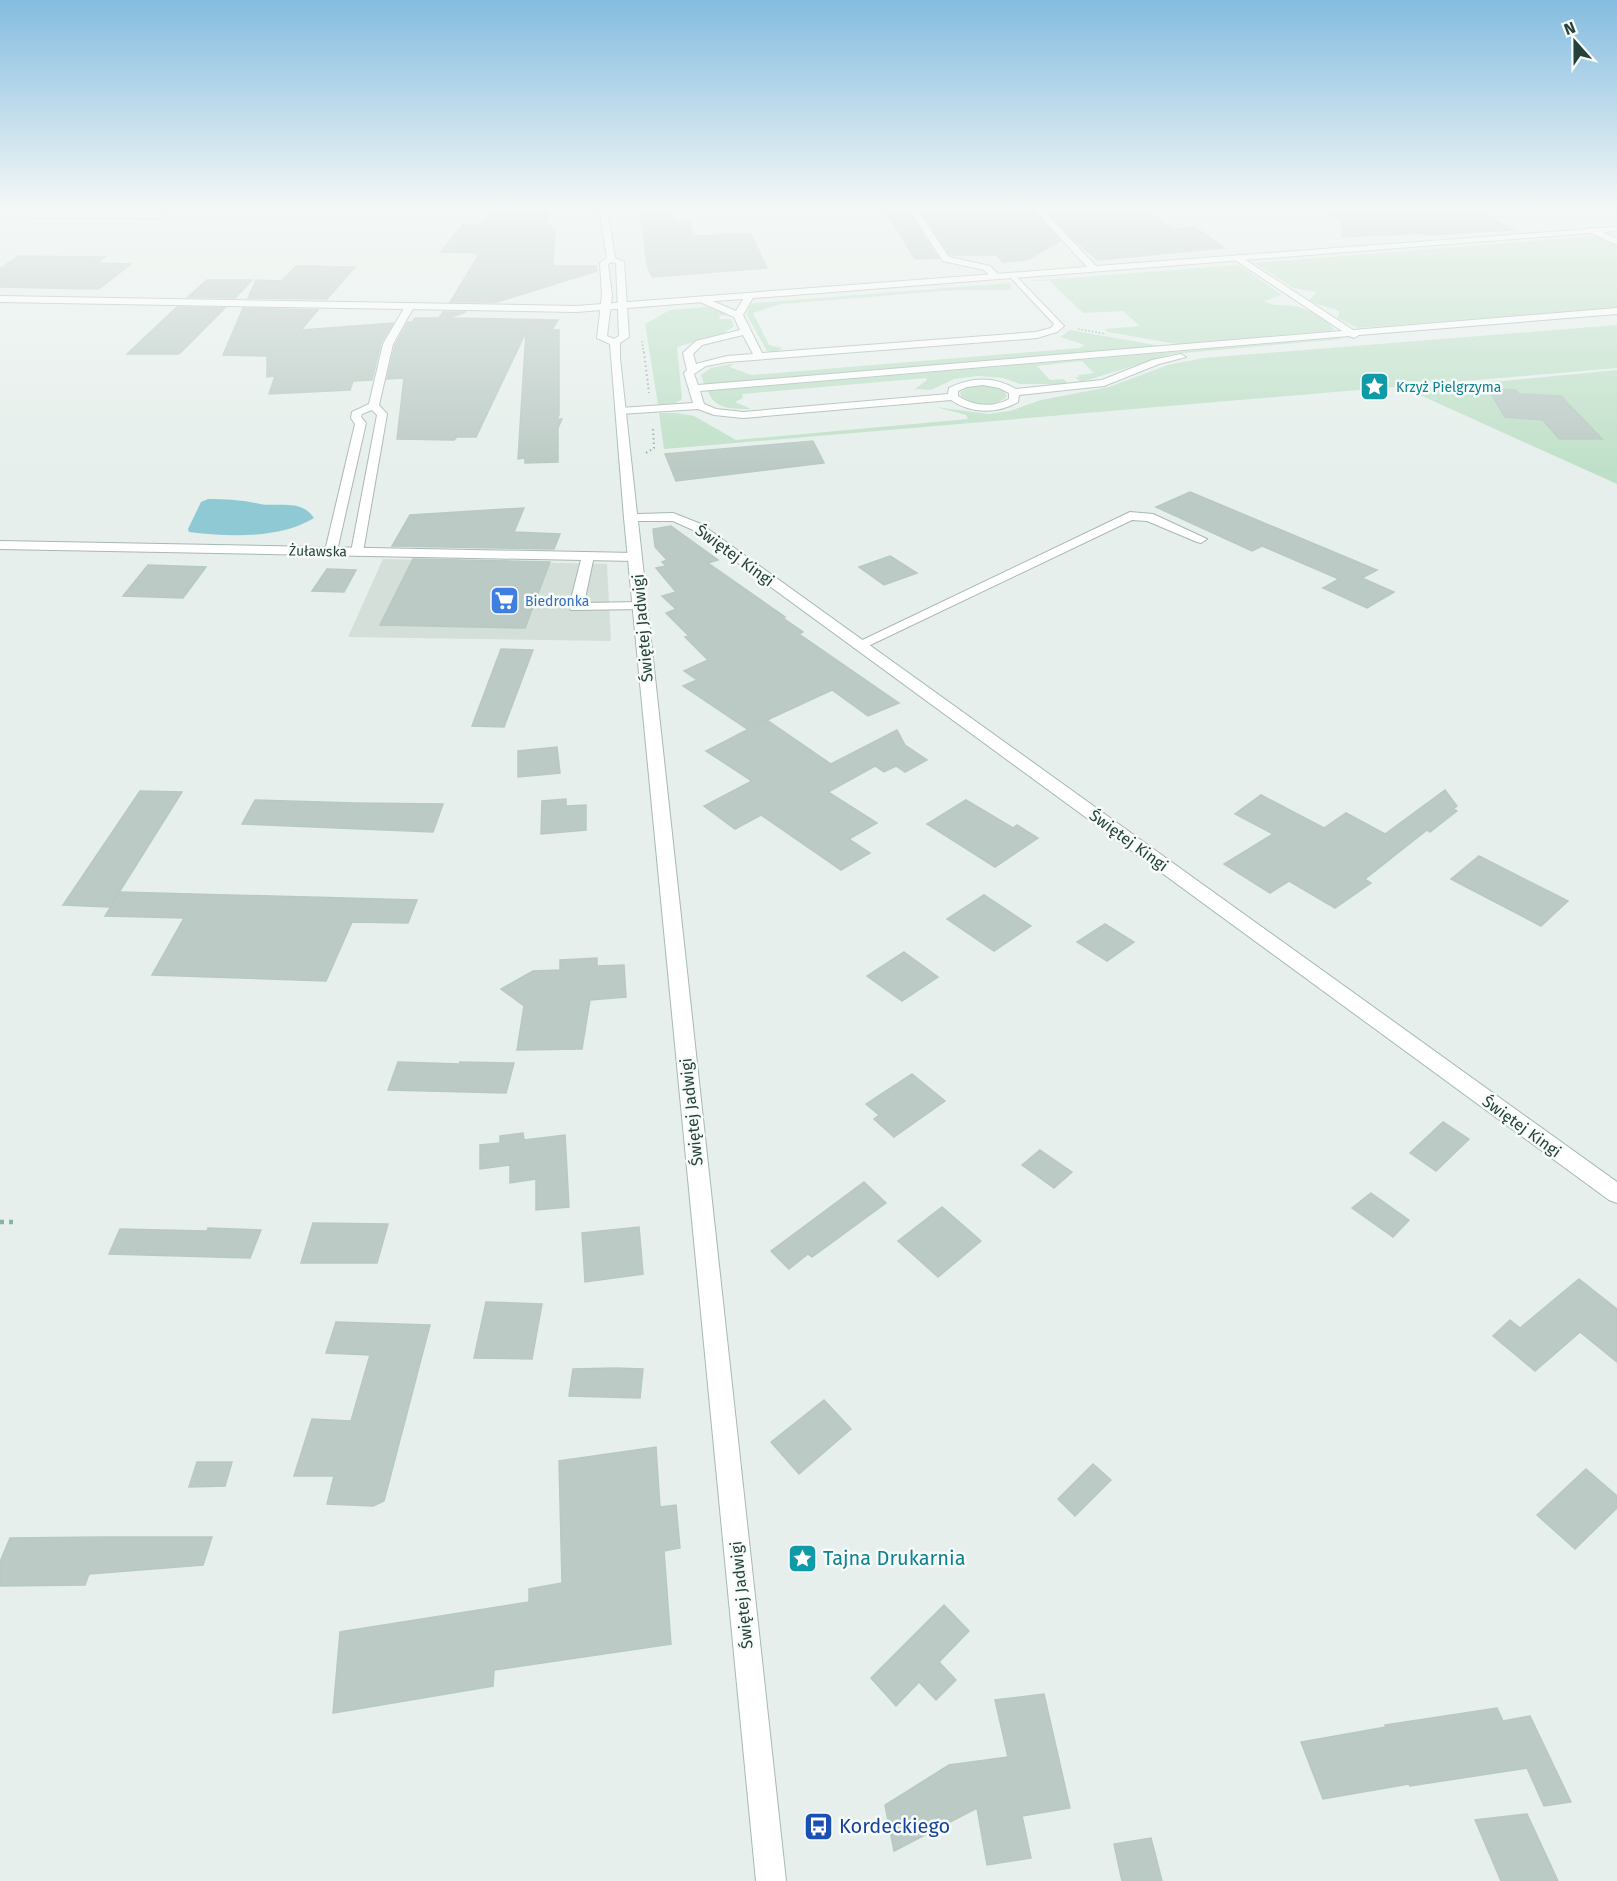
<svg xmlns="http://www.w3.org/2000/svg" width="1617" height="1881" font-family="'Fira Sans',sans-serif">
<rect width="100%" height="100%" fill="#e6efeb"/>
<path fill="#d4dfda" d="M383 559 607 564 611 641 348 637Z"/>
<g fill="#bfe0c8">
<path d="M1598 236 1617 245V308L1358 328 1337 318 1340 312C1331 306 1319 307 1309 300L1317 292 1293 288 1255 263Z"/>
<path d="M1239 265 1282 295 1264 301C1274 307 1282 304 1292 306 1308 308 1324 318 1334 329L1330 331 1177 344 1108 332 1105 329 1140 326 1123 311 1083 313 1050 281H1029Z"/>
<path d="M1010 283 1011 289 1006 290H954L781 304 753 313 769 345 782 348 777 352 767 351 747 315 749 306 754 303Z"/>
<path d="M707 307 729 315 719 316 720 319H731L734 326 724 333 677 347 682 399 676 403 658 405 645 324 670 310Z"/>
<path d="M1617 325V368L664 449 659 413H677L694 416 736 440 968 419 966 415 936 407 988 414 1010 411 1041 400 1109 387 1168 365 1203 358Z"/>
<path d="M1070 330 1161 346 704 384 701 375 711 368 731 364H734L729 367 752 375 1080 348 1085 345 1060 337Z"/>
<path d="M1340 338 1342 339 1172 354 1081 382 1075 377H1079L1078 375 1094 373 1082 361 1037 366 1050 380 1063 379 1069 384H1020L1003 378 978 376 954 379 931 390 915 389 927 380 926 378 742 394 743 398 735 402 751 409C734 409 714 410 708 391Z"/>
<path d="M1617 370V484L1409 390Z"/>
<path d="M984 385 1003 390 1007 396C997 408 973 406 961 396L960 393 970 386Z"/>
</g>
<path fill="#8ec9d4" d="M208 499C226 499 242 500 260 504 279 507 302 499 314 518 280 539 227 537 189 532L188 529 201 502Z"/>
<g fill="#bbcac4" stroke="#b8c9c2" stroke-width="1.5">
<path d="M640 207H669L674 222 690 221 693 236 751 234 767 268 652 277 647 265Z"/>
<path d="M883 207H905L938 258 915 259Z"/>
<path d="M918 207H1030L1060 241 1027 260 1003 262 996 255H950Z"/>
<path d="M1043 207H1072V210L1131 208 1138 214H1150L1172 229 1195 227 1224 248 1098 260 1074 240Z"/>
<path d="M1470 207 1513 230 1428 235 1424 233 1342 237V221L1330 213 1370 210 1374 213Z"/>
<path d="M495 209H545L548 211V225H552L551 230H555L553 266H596L597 271 497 302H450L479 255H477L478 253 441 252 463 224 480 225 483 221H486Z"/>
<path d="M18 256 105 257 97 263 131 264 99 289 0 287V269Z"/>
<path d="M296 266 355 267 327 299 248 298 256 280 282 281Z"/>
<path d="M207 280H252L235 298 188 297Z"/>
<path d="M177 307 225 308 179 354H127Z"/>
<path d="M243 308 318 310 301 330 393 323 381 343 372 380 353 381 350 390 269 394 275 376 267 377V356L223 355Z"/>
<path d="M443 312H466L449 318 558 320 552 330H559V415L557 419H562L558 428V462L525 463V458L518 459 526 332 476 437H457L454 440 397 439 404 378 387 379 395 345 408 322H412L415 318H439Z"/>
<path d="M1488 389 1515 390 1519 394 1561 396 1602 439H1559L1543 420 1505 417Z"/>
<path d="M813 441 824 463 676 481 665 454Z"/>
<path d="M1190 492 1377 570 1362 578 1394 592 1367 608 1323 588 1339 579 1262 546 1252 551 1156 507Z"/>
<path d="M524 508 514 532 560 534 554 549 392 546 410 515Z"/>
<path d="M671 526 718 560 708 563 785 617 783 618 803 632 799 634 899 703 868 716 832 690 767 720 831 764 897 730 905 745 927 760 905 772 896 766 884 772 875 766 828 792 877 823 849 839 870 853 841 870 761 815 735 829 704 806 752 781 706 751 766 720 747 729 683 686 697 680 684 671 708 660 685 637 689 636 666 613 676 609 662 596 676 592 656 568 666 566 662 562 667 560 655 547 653 529Z"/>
<path d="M890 556 917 573 884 585 859 567Z"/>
<path d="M413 559 550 562 525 628 380 625Z"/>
<path d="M148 565 206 567 183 598 123 596Z"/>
<path d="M327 569 356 570 344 592 312 591Z"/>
<path d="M501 649 533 650 504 727 472 726Z"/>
<path d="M557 747 560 773 518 777V751Z"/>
<path d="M1445 790 1457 806 1453 809 1457 811 1430 832 1427 830 1365 879 1371 883 1335 908 1289 881 1270 893 1224 864 1273 834 1235 814 1261 795 1324 828 1346 813 1385 834Z"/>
<path d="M140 791 182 792 110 907 63 905Z"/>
<path d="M566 799V806L586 805V830L541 834 542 801Z"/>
<path d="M255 800 355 803 443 804 433 832 242 824Z"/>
<path d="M966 800 1013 828 1017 825 1038 838 995 867 927 824Z"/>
<path d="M1479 856 1568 901 1541 926 1451 879Z"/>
<path d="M120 892 417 900 408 923 352 922 326 981 152 975 184 918 105 916Z"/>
<path d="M984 895 1031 926 994 951 947 919Z"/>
<path d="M1105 924 1134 942 1107 961 1077 942Z"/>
<path d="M904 952 938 977 902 1001 867 976Z"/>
<path d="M597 958V966L624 965 626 997 590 1000 582 1049 517 1050 524 1006 501 989 533 971 560 970V960Z"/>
<path d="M398 1062 460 1064V1062L514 1063 506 1093 388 1090Z"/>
<path d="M912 1074 945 1101 894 1137 874 1119 879 1115 866 1104Z"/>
<path d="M1443 1122 1469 1139 1436 1171 1410 1153Z"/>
<path d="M523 1133 524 1140 565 1135 569 1207 536 1210V1179L510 1183V1165L480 1169V1145L500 1143V1136Z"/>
<path d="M1040 1150 1072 1172 1054 1188 1022 1165Z"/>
<path d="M864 1182 886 1203 812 1257 808 1254 789 1269 771 1251Z"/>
<path d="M1371 1193 1409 1220 1393 1237 1352 1208Z"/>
<path d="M942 1207 981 1241 938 1277 898 1241Z"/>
<path d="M313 1223 388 1224 377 1263H301Z"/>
<path d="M639 1227 643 1274 585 1282 582 1233Z"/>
<path d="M208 1228 261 1230 250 1258 109 1254 120 1229 207 1231Z"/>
<path d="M1579 1279 1617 1309V1362L1580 1332 1535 1371 1493 1336 1510 1320 1520 1328Z"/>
<path d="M486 1302 542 1304 532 1359 474 1358Z"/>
<path d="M336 1322 430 1325 384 1501 373 1506 327 1504 334 1476H294L312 1419 351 1421 370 1355 326 1353Z"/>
<path d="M615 1368 643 1369 640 1398 569 1396 573 1369Z"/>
<path d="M824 1400 851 1429 799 1474 771 1442Z"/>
<path d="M656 1447 660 1507 676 1505 680 1548 664 1551 671 1644 494 1670 493 1686 333 1713 340 1632 529 1602V1589L562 1583 559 1461Z"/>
<path d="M197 1462H232L225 1486 189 1487Z"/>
<path d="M1093 1464 1111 1480 1075 1516 1058 1499Z"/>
<path d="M1586 1469 1617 1496V1508L1575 1549 1537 1515Z"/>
<path d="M102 1537H212L203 1565 89 1574 85 1585 0 1586V1562L10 1538Z"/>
<path d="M944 1605 969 1631 939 1662 956 1680 936 1700 919 1682 896 1706 871 1678Z"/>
<path d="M1044 1694 1070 1808 1022 1816 1031 1858 987 1865 977 1808 894 1851 885 1805 949 1765 1008 1757 995 1700Z"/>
<path d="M1497 1708 1503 1721 1530 1716 1571 1802 1544 1806 1527 1768 1410 1786 1409 1784 1323 1799 1301 1742 1386 1727 1385 1725Z"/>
<path d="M1527 1814 1558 1881H1501L1475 1820Z"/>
<path d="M1151 1838 1162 1881H1122L1114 1844Z"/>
</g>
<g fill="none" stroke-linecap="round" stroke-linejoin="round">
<defs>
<g id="lane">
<path d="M907 207H915L949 257 990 266 999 275V279H993L984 270 943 261Z"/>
<path d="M1589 228H1595L1617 239V245L1589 232Z"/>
<path d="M1238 255 1353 330 1617 308V314L1359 335 1354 338 1349 336 700 391 704 404 716 409 743 412 948 394 949 388C971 377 994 376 1016 389L1102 380 1152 360 1181 354 1186 357 1159 364 1104 386 1019 395 1018 402C997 414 971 414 951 400L743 418 714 415 698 409 620 414 615 411 620 408 693 403 684 373 687 370 683 353 696 341 740 330 734 317 700 302V298L703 297 736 311 746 294H752L754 296 743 315 762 353 1036 332 1051 328 1054 324 1009 276 1013 273 1064 326 1057 332 1037 338 727 362 706 366 694 374 698 385 1342 331 1235 260 1234 258ZM743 335 753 354 727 356 696 364 693 354 702 345ZM983 385 999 388 1009 393V399C993 408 973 406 958 396V391L967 387Z"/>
<path d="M407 303 415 305 393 344 379 405 387 414 363 552 357 556 351 552 377 415 372 410 362 414 361 417 366 423 337 551 331 555 327 554 325 551 355 424 351 418 352 412 369 404 383 344Z"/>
<path d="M1130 512 1153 514 1207 539 1201 543 1197 542 1147 521 1132 520 864 648H854L852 645Z"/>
<path d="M588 552 594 556 584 603 640 602 647 606 645 609 571 610 569 607 582 556Z"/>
</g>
<g id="street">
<path d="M1032 207H1040L1096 266 1617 227V231L576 312 0 302V296L576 306 1087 267Z"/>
<path d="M0 213 162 214 166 216 162 218 0 217Z"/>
<path d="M0 541 635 553 641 557 635 561 0 549Z"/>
</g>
<path id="secondary" d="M599 207H607L615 258 624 262 629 337 620 343V358L637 514 673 513 701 524 1617 1182V1203L1609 1200 693 530 673 521H638L786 1881H756L624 518 610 344 597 338 602 295 600 263 607 258ZM612 262 616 263 619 336 614 339 607 336 612 295 608 264Z"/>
</defs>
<use href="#lane" stroke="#a8b8b2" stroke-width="2"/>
<use href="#street" stroke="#a8b8b2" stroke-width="2"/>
<use href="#secondary" stroke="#a4bbb3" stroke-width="2"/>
<g stroke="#86b3a5" stroke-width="1.5" stroke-dasharray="1.5 2" stroke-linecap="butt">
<path d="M1078 329 1106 334"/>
<path d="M642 341 644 354"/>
</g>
<g stroke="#86b3a5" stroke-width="2" stroke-dasharray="1.5 3" stroke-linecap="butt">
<path d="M644 352 649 393"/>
<path d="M646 453 654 448 653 427"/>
</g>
<path stroke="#86b3a5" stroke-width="4.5" stroke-dasharray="4 5" stroke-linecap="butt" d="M0 1222H13"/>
<use href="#lane" fill="#fff" fill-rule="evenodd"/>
<use href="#street" fill="#fff" fill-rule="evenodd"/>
<use href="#secondary" fill="#fff" fill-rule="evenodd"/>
</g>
<linearGradient id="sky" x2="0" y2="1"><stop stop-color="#84bce0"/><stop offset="0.44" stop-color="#f4f8f6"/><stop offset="1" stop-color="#f4f8f6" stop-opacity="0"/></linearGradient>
<rect width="1617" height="470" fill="url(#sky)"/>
<defs>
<symbol id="sight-square" viewBox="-11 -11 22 22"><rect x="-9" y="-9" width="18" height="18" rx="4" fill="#0f9aa8" stroke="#f7fbf9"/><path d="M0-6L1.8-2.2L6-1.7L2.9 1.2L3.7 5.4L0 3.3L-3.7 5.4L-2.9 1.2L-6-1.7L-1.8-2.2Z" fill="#fff"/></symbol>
<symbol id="supermarket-square" viewBox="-11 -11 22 22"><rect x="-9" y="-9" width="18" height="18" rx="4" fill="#3f7fe0" stroke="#f7fbf9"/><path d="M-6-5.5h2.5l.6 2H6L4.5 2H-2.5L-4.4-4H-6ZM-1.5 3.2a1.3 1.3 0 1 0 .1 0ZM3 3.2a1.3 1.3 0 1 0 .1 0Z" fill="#fff"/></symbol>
<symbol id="bus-square" viewBox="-11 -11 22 22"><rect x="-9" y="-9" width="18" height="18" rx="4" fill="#1a4fb4" stroke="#f7fbf9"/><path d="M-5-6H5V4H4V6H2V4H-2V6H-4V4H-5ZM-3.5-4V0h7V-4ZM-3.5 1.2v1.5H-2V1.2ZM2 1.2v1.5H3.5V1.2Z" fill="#fff"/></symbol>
</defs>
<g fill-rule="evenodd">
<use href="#sight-square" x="1358" y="370" width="33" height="33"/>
<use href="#supermarket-square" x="488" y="584" width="33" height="33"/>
<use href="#sight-square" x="786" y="1542" width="33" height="33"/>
<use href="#bus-square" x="802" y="1810" width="33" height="33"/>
</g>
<g text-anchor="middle" stroke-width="5" stroke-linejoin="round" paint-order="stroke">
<g font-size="14" fill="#0d838f" stroke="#f7fbf9" text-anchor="start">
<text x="1396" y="392">Krzyż Pielgrzyma</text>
</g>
<g font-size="14" fill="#24423a" stroke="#f7fbf9">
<text transform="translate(318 551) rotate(1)" y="5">Żuławska</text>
</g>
<g font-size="14" fill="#366cbe" stroke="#f7fbf9" text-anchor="start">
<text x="525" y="606">Biedronka</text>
</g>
<g font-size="16" fill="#24423a" stroke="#f7fbf9">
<text transform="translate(735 555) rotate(36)" y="6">Świętej Kingi</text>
<text transform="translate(642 628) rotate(-95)" y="6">Świętej Jadwigi</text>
<text transform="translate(1129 840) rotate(36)" y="6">Świętej Kingi</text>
<text transform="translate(691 1112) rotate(-96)" y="6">Świętej Jadwigi</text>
<text transform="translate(1522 1126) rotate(36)" y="6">Świętej Kingi</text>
<text transform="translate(741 1595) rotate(-96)" y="6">Świętej Jadwigi</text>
</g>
<g font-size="20" fill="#0d838f" stroke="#f7fbf9" text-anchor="start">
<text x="823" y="1565">Tajna Drukarnia</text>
</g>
<g font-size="20" fill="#164399" stroke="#f7fbf9" text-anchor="start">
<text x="839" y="1833">Kordeckiego</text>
</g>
</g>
<g transform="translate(1575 42) rotate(339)" stroke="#f7fbf9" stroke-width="4.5" paint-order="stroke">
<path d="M0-4.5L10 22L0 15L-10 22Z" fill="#24423a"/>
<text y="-9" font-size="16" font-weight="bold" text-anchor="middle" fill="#24423a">N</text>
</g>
</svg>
